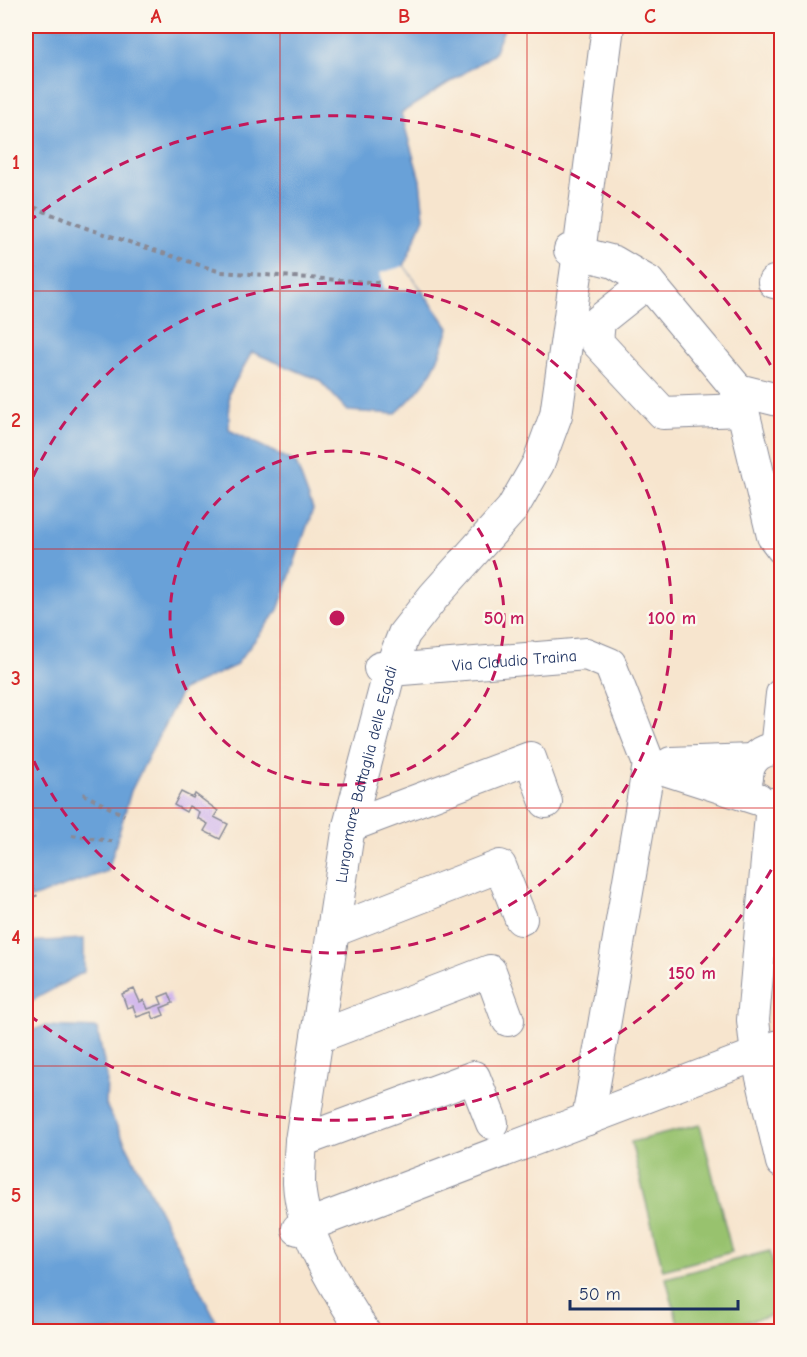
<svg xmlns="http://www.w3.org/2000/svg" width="807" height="1357" font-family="'Comic Neue',sans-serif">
<rect width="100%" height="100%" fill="#fbf7ec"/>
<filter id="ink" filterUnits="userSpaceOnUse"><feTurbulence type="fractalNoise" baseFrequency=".0167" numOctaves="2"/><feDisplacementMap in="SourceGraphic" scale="12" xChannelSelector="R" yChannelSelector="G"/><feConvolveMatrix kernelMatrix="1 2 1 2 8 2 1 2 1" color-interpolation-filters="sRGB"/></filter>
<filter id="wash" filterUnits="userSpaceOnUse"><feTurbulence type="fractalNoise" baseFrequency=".008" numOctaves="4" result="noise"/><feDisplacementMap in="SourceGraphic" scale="24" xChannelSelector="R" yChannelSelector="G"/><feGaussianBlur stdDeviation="1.35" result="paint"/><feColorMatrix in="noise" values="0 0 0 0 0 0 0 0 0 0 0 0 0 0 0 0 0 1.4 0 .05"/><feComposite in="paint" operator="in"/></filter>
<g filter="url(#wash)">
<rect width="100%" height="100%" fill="#f7e5ce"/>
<g fill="#98c26e" stroke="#5a7866" stroke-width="1.5">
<path d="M700 1125 732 1252 663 1270 631 1142Z"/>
<path d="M770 1251 781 1298V1313L708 1331H680L666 1278Z"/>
</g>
<g fill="#69a1d8" stroke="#42689b" stroke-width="1.5">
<path d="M26 26H505L494 54 401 113 420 180 424 218 404 266 449 328C436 369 428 384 395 414L348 411 319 380 252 352 229 393V430L296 463 313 509 278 610 235 666 182 690 131 791 108 871 26 900Z"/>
<path d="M84 939V972L26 1004V942Z"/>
<path d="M44 1026 97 1028 107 1077 106 1105 221 1331H26V1033Z"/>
</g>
<path fill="#f7e5ce" d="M404 266 421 290 384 289 380 273Z"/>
<g id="blocks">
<g fill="#cdb1ec">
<path d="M181 792 193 798 195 794 218 811 214 817 228 824 220 839 204 831 208 824 197 818 199 812 189 806 186 812 174 805Z"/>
<path d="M134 989 140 1002 144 1000 148 1009 162 1004 159 997 169 993 173 1003 161 1008 164 1015 154 1019 151 1012 137 1017 133 1006 127 1008 122 994Z"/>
</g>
</g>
</g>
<g filter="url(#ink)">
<use href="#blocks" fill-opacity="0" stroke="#898a96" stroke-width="1.5"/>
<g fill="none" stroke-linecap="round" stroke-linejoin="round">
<defs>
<g id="minor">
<path d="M570 250 579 253 608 26"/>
<path d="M648 282 599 321 597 342 663 413 742 410"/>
<path d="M774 282 782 284"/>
<path d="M738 390 782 401"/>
<path id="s1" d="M380 668 390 670 586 654 610 664 649 764"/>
<path d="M776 749 782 694"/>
<path d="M671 763 752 760"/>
<path d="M649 764 758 799"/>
<path d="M747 778C747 759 763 746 782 750"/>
<path d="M772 804 753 1020 757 1056 782 1162"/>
<path d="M349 826 530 758 546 802"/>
<path d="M333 931 500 866 521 919"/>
<path d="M318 1037 490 971 508 1020"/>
<path d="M588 1119 649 764"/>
<path d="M301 1141 474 1077 492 1123"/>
<path d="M298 1229 782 1045"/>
<path id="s2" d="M364 1332C336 1288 302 1236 299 1183 299 1169 300 1155 301 1141L349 826 390 670 404 634 434 596 512 509 538 464 556 415 579 253 614 262 648 282 738 390 773 536 782 548"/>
</g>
</defs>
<use href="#minor" stroke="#898a96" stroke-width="34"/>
<g stroke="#898a96" stroke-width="4" stroke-dasharray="4.5 4.5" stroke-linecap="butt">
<path d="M26 204 86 228 221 272 383 283"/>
<path d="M83 794 124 815"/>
<path d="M72 835 116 842"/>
<path d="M29 878 36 897"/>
</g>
<use href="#minor" stroke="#fff" stroke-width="32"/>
</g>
</g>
<path fill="none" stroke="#d62828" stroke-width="1.5" stroke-opacity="0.55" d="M280 26V1332M527 26V1332M26 291H782M26 549H782M26 808H782M26 1066H782"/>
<g fill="none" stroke="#c2185b" stroke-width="3" stroke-dasharray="10 8">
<circle cx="337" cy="618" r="167"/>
<path d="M26 493A335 335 0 1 1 26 743"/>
<path d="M780 854A502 502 0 0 1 28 1014M28 222A502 502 0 0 1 780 382"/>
</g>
<g text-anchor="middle" stroke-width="5" stroke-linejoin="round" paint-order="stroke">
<g font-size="16" fill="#1b2f5e" stroke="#fbf7ec">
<text dy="6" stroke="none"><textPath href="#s1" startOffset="135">Via Claudio Traina</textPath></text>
<text dy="6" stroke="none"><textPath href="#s2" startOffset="579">Lungomare Battaglia delle Egadi</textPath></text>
</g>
</g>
<circle cx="337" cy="618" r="9" fill="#c2185b" stroke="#fbf7ec" stroke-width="3"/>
<g font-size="18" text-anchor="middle" font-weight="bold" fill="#c2185b" stroke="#fbf7ec" stroke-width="5" stroke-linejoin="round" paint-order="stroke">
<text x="504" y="624">50 m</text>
<text x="672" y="624">100 m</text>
<text x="692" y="979">150 m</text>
</g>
<rect width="807" height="1357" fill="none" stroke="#fbf7ec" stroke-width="66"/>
<path d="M570 1300v9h168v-9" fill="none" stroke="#1b2f5e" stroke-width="3"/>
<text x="579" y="1300" font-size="18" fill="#1b2f5e" stroke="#fbf7ec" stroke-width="4.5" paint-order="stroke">50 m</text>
<rect x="33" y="33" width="741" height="1291" fill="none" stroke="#d62828" stroke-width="2"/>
<g font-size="20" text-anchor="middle" font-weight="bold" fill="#d62828">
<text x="156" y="23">A</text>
<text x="404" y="23">B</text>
<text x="650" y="23">C</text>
<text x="16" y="169">1</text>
<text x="16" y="427">2</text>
<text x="16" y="685">3</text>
<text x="16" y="944">4</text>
<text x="16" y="1202">5</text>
</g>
</svg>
